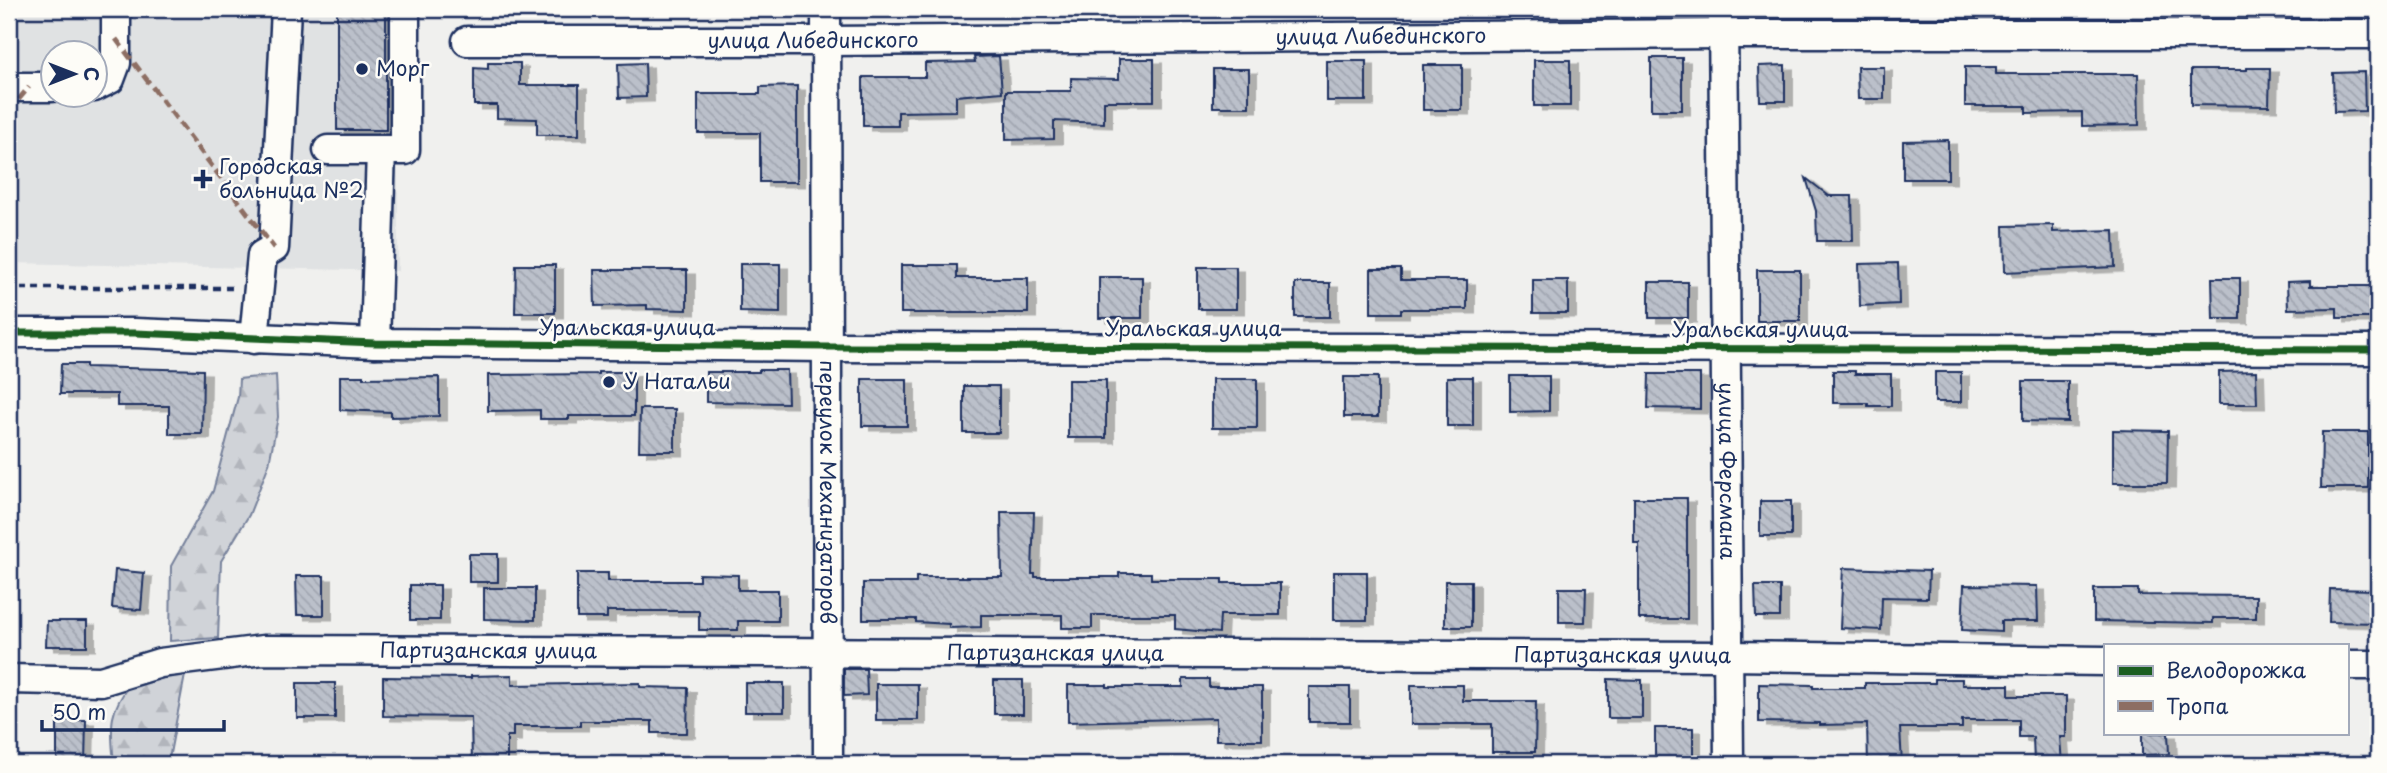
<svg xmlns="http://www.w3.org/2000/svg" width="2387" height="773" font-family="'Playpen Sans',sans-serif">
<defs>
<pattern id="forest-firs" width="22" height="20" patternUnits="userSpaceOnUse" patternTransform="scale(1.75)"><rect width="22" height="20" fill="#d0d3d8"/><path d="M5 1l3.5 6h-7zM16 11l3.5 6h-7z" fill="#b2b5bc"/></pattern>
<pattern id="building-back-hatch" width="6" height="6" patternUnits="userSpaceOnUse" patternTransform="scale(1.75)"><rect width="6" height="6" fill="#bbc0ca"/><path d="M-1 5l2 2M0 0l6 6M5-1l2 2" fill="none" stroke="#a0a5b0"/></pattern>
<filter id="shadow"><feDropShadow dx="8" dy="4.5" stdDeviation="0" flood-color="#0004"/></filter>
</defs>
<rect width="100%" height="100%" fill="#f0f0ee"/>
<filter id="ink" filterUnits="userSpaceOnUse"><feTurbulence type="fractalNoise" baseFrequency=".0143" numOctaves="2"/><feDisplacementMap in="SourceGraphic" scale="14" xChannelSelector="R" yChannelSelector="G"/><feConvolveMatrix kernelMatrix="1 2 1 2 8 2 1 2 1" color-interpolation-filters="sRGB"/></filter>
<g filter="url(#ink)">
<path fill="#e0e2e3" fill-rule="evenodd" d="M9 9H398V271L9 263ZM52 52H94V94H52Z"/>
<g fill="url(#forest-firs)" stroke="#76819b" stroke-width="2">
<path d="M276 375 278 417 269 464 249 515 221 561 218 638 170 641 171 566 213 491 238 397 239 379Z"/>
<path d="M185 675 168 764H114C111 728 107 713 131 683Z"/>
</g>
<g fill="url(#building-back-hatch)" stroke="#1b2f5e" stroke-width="2" filter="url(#shadow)">
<rect x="337" y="9" width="49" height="121"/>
<path d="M999 56 1002 92 956 96V111L898 112V126H863V77H925V63L975 62 974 57Z"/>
<rect x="1651" y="58" width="31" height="52"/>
<path d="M1119 59H1154V101H1104V123L1054 121V139L1006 140V91H1071V78L1119 79Z"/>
<rect x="1534" y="60" width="36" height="46"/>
<rect x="1327" y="61" width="39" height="40"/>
<path d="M488 63H520V85H579V135H537V119L497 118V105H474V68L488 69Z"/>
<path d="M645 63 646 97 619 98 618 64Z"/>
<rect x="1423" y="65" width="39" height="45"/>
<path d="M1785 65V101H1760L1759 66Z"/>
<path d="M1857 67H1884V99H1858Z"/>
<path d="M1965 67H1996V74H2138L2139 125 2082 126V112L2026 113V106H1965Z"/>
<path d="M2247 68H2270L2269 106 2191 105V70H2247Z"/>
<rect x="1213" y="69" width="36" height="38"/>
<path d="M2364 72 2365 111 2334 112 2333 73Z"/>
<path d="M797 86V182H760V133H698V94H760V87Z"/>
<path d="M1948 140V179H1903V141Z"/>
<path d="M1806 178 1829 196H1852L1853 241H1817L1816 211Z"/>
<path d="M2053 225V232L2114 230 2115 267 2005 272 2004 226Z"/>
<path d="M1898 263 1899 304 1860 306 1859 264Z"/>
<path d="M740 264H780V313L740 312Z"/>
<path d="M516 265H555V313H515Z"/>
<path d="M901 265H957V278H1028V313H901Z"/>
<rect x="1198" y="267" width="38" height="42"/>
<path d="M1371 269H1401V280H1467V309H1401V313H1371Z"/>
<path d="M594 270H687V310L647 309V305L595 306Z"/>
<rect x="1757" y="270" width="43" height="51"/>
<rect x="1099" y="277" width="43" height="41"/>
<path d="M2212 278H2240V319H2213Z"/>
<rect x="1533" y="280" width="35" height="33"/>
<path d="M2310 281V286H2374L2375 318H2337V308L2288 309 2287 282Z"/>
<rect x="1649" y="282" width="39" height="36"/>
<rect x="1295" y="283" width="35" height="34"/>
<path d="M61 364H86V367L203 370 202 434H169V406H117V394H60Z"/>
<path d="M759 370H787L788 403 706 402V372H759Z"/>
<path d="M1833 371H1855V374H1891V406H1868V403H1833Z"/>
<path d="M2256 371 2257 404H2219V372Z"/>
<path d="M598 372H634V416H569V419H540V410L488 411V375L598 374Z"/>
<rect x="1935" y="372" width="26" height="30"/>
<path d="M1649 374H1700V409L1648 408Z"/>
<path d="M340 376H363V378L439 377V416L391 417V412L340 410Z"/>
<path d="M1510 376H1549V411L1510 412Z"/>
<rect x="1344" y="377" width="34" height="40"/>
<rect x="1447" y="377" width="26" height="49"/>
<rect x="862" y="379" width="45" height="47"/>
<rect x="1212" y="379" width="45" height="49"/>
<rect x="1068" y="380" width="38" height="58"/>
<path d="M2023 381H2068V422L2023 421Z"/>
<rect x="964" y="386" width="35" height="47"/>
<path d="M640 409H675V451H639Z"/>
<path d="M2113 430 2168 431 2167 483H2113Z"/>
<path d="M2322 432H2368V488H2321Z"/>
<path d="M1634 498H1687V619H1639V543H1634Z"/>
<rect x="1760" y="501" width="31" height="35"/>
<path d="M1001 512H1034L1032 574H1035V577H1119V573H1151V579H1222V583H1280V615H1220L1219 633 1175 629V615H1092V628H1062V615H981V627L949 628V624L916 622V619H863V583H916V577H1002Z"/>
<rect x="469" y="554" width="29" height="28"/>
<path d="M1843 568 1929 571 1928 598 1882 597 1881 630 1840 628Z"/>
<path d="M115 570 144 573 141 610 112 608Z"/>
<rect x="1334" y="572" width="33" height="48"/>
<path d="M577 573H608V581H699V574L738 575V590H778V621H738V630H699V611H607V618H577Z"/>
<path d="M296 576H324V615H297Z"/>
<rect x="1445" y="581" width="26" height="46"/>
<rect x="410" y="585" width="30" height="35"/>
<path d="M1964 585 2037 586 2038 621H2001V632L1962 630Z"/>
<path d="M1755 586H1780V617H1756Z"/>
<path d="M484 588H535V620L484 619Z"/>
<path d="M1559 588H1586L1585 622H1559Z"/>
<path d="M2094 589H2138V595L2256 596V618H2213V623L2094 621Z"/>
<path d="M2330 589 2378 590V623L2329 622Z"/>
<path d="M47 621H87V646H46Z"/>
<path d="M844 669H866L867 695 844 696Z"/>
<path d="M512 675V685L640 683V687L688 688 687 733H652V721H580V726H513V736H507V764H472L471 717 383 716V677L471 678V676Z"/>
<path d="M1183 679H1209V687H1262V740H1216V718L1068 722V685H1107V687H1183Z"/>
<path d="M1608 679 1642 680V718H1608Z"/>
<path d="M1935 679H1962V685H2009V696H2066V737H2060L2062 764H2034L2033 737H2019V720H1962V728H1900L1902 764H1868L1867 724 1820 725V723L1759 722V684L1813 685V688H1865V683H1935Z"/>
<rect x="994" y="680" width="29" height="34"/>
<rect x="297" y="683" width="38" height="35"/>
<rect x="745" y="683" width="39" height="29"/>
<rect x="876" y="684" width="42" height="36"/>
<path d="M1411 685H1463V701H1536L1535 752H1492V724H1411Z"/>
<rect x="1309" y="687" width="41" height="35"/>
<path d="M57 720H86L85 764H57Z"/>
<rect x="1655" y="728" width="38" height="36"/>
<path d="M2142 733H2168L2169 754 2142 755Z"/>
</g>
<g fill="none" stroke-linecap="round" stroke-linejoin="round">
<defs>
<g id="minor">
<path id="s1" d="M826 9 828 764"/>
<path id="s2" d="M1723 9 1729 764"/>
<path id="s3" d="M467 41H826L1723 34H2378"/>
<path d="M9 87H52"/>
<path d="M94 87 110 79 116 63V9"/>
<path d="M328 150H405V9"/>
<path d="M9 333H135L375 343 827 347 2378 350"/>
<path d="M254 339 262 255 274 248 286 9"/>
<path d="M375 343 381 150"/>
<path d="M2347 665H2378"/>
<path id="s4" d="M9 679 101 681 160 663 263 650 1727 656 2105 661"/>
</g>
</defs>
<use href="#minor" stroke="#1b2f5e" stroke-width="33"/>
<path stroke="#1b2f5e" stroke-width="4.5" stroke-dasharray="7 5" stroke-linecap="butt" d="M9 288H235"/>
<use href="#minor" stroke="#fdfcf7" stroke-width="28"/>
<g stroke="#8d6e63" stroke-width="5" stroke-dasharray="10 5" stroke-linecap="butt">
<path d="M116 39 274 248"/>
<path d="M9 111 29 87"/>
</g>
<defs>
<path id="cycleway" d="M9 333H135L375 343 827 347 2378 350"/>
</defs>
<use href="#cycleway" stroke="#fdfcf7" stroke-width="11"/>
<use href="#cycleway" stroke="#1b5e20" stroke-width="7"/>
</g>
</g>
<g fill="#1b2f5e" stroke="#fdfcf7" stroke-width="2.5">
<circle cx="362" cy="69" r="7"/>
<path d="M199.5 168.5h7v7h7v7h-7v7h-7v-7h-7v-7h7z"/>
<circle cx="609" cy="382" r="7"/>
</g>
<g text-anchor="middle" stroke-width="5" stroke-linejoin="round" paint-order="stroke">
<g font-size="21" fill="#1b2f5e" stroke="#fdfcf7">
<text dy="7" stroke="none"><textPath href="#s3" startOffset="914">улица Либединского</textPath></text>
<text dy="7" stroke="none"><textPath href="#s3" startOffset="346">улица Либединского</textPath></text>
<text x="627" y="335">Уральская улица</text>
<text x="1193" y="336">Уральская улица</text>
<text x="1760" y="337">Уральская улица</text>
<text dy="7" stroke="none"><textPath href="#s2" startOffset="462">улица Ферсмана</textPath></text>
<text dy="7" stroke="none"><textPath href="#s1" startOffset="483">переулок Механизаторов</textPath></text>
<text dy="7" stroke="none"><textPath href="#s4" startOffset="483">Партизанская улица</textPath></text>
<text dy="7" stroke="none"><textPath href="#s4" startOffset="1050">Партизанская улица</textPath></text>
<text dy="7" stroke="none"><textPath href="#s4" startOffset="1617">Партизанская улица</textPath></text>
</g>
<g font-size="21" fill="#1b2f5e" stroke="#fdfcf7" text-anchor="start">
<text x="376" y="76">Морг</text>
<text x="219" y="174">Городская<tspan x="219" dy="24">больница №2</tspan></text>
<text x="623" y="389">У Натальи</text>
</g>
</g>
<rect width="2387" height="773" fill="none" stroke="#fdfcf7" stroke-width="35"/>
<rect x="18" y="18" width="2352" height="738" fill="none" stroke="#1b2f5e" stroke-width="2.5" filter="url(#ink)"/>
<rect x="2104" y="644" width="245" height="91" fill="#fdfcf7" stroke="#a3aaba" stroke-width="2"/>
<rect x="2118" y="666" width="35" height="10" fill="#1b5e20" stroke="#a3aaba" stroke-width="2"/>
<text x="2166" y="678" font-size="21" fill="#1b2f5e">Велодорожка</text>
<rect x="2118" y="701" width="35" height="10" fill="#8d6e63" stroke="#a3aaba" stroke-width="2"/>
<text x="2166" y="714" font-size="21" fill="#1b2f5e">Тропа</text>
<g transform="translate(74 74) rotate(90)"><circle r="33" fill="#fdfcf7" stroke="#a3aaba" stroke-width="2"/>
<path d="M0-5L12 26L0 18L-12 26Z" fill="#1b2f5e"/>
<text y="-10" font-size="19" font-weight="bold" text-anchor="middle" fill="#1b2f5e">С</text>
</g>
<path d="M42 720v10h182v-10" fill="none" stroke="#1b2f5e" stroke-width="3.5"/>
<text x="52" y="720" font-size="21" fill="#1b2f5e" stroke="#fdfcf7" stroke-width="5" paint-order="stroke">50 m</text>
</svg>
